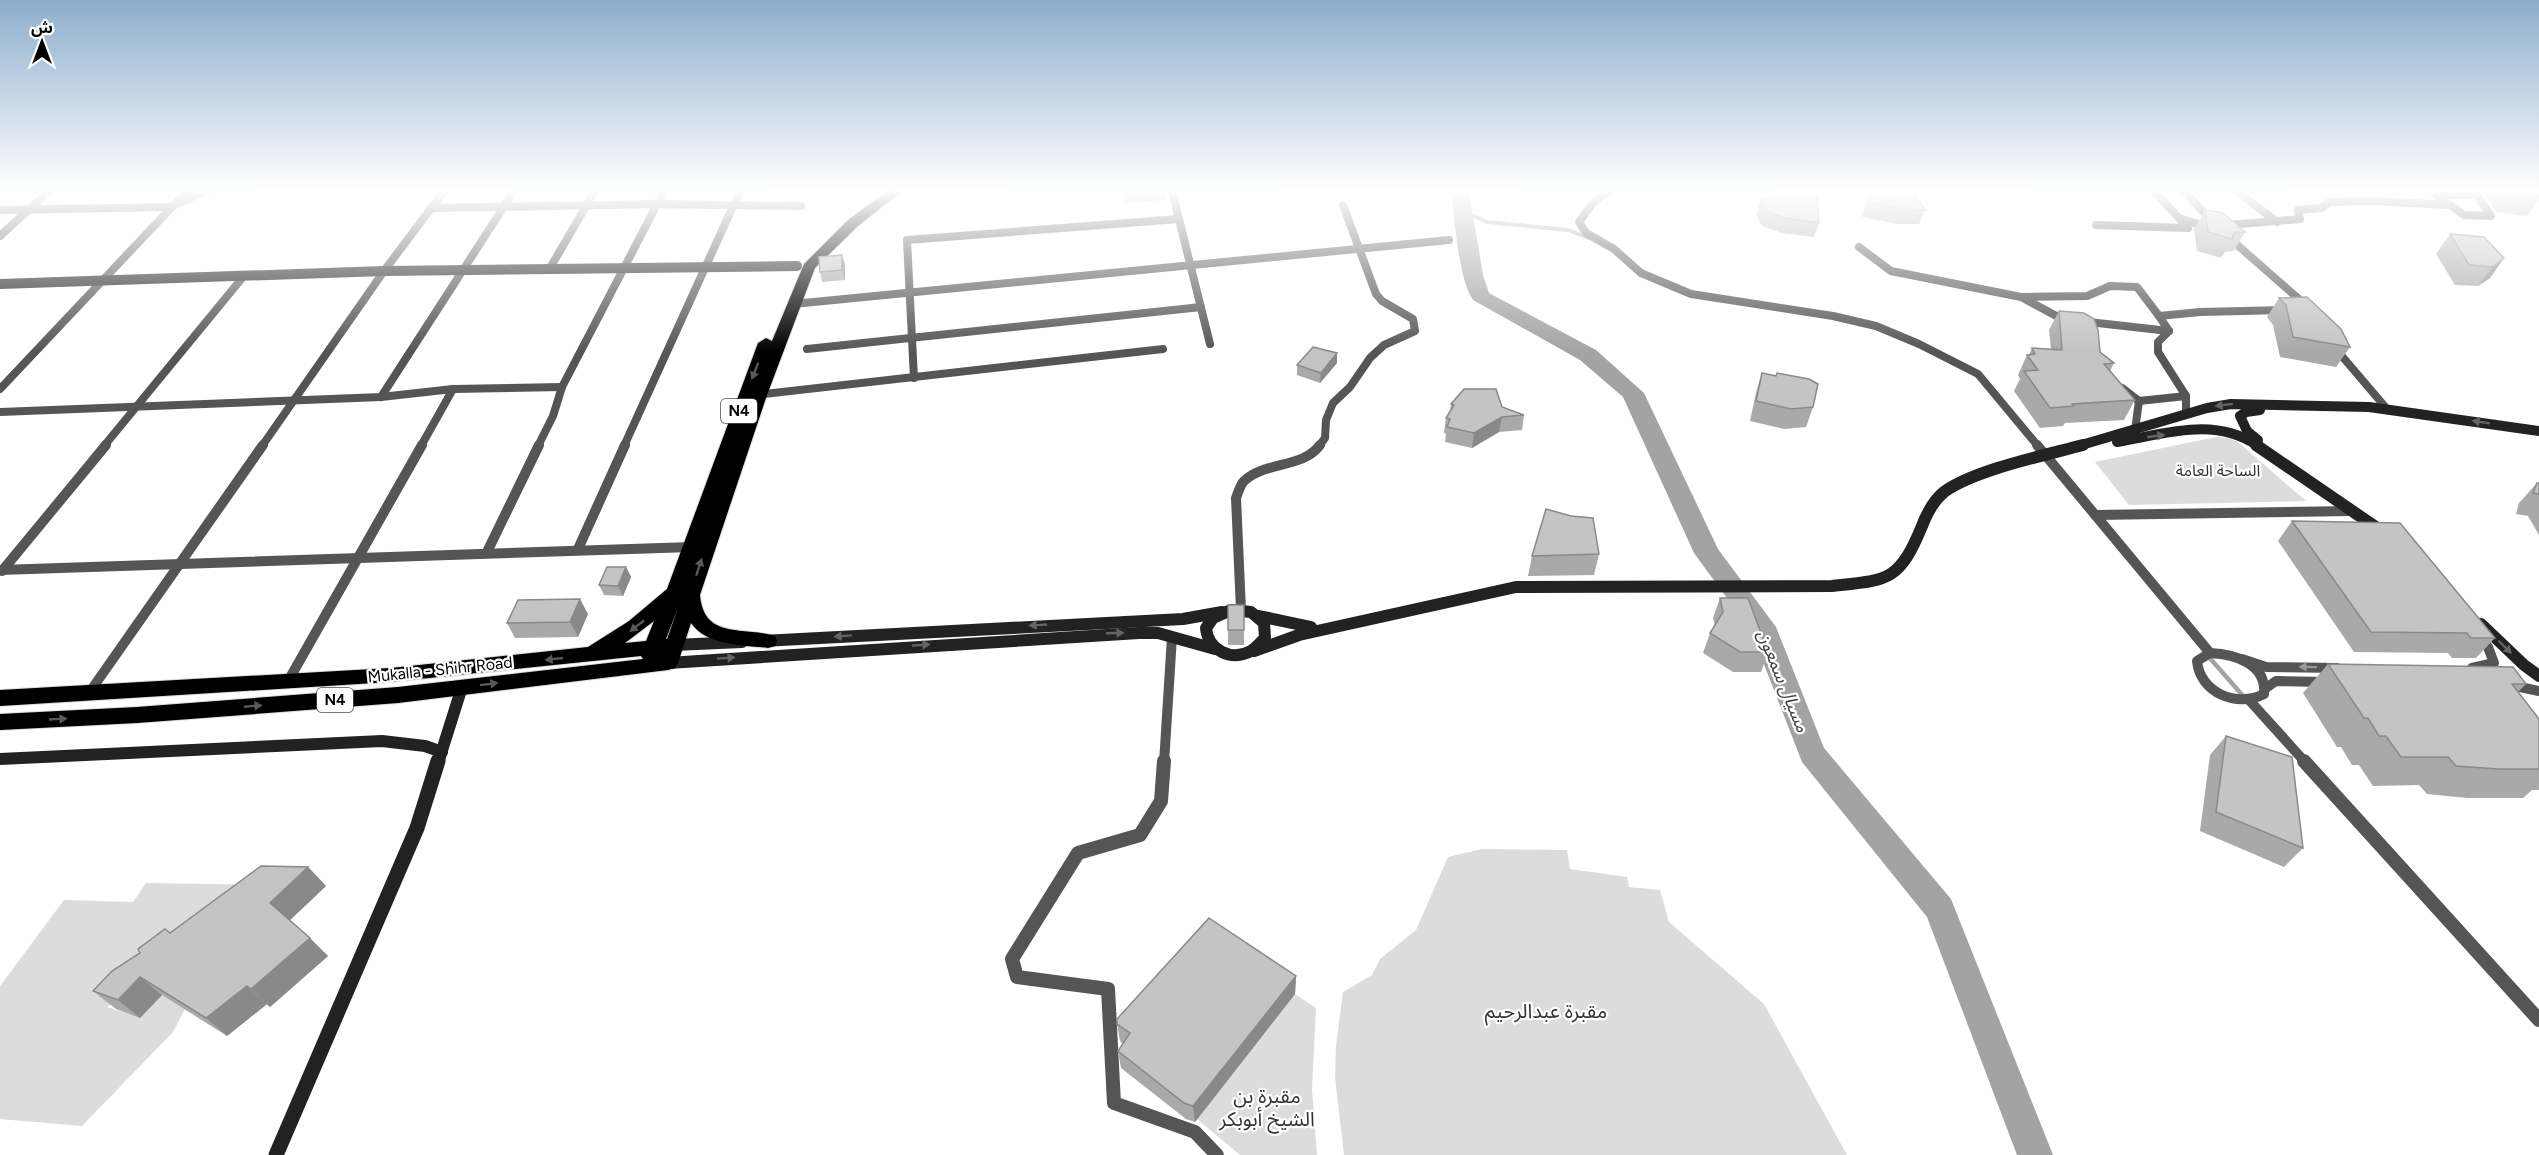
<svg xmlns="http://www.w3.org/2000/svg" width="2539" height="1155" font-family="Figtree,'Noto Sans Arabic',sans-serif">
<rect width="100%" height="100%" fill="#fff"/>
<g fill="#dcdcdc">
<path d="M2216 437 2229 438 2238 442 2306 501 2129 505 2095 462Z"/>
<path d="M1482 849 1567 850 1570 869 1627 877 1629 887 1660 890 1669 922 1764 1004 1847 1155H1344L1335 1077 1336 1046 1343 992 1372 975 1380 959 1416 930 1448 857Z"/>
<path d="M146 883 279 885 185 947 107 1007 140 1017 162 995 185 1009 173 1032 82 1126 0 1119V986L64 900 133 902Z"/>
<path d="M1295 994 1316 1008 1312 1089 1317 1155H1240L1197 1119Z"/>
</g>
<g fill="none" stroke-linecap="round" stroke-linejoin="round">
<path stroke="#a3a3a3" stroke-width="4" d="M1463 211 1487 222 1568 230 1589 238"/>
<path stroke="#a3a3a3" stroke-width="4.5" d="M2208 656 2244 697"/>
<path fill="#a3a3a3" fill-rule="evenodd" d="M1451 191H1469L1483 275 1489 293 1596 350 1644 393 1718 549 1776 627 1824 748 1951 899 2053 1155H2017L1927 917 1802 762 1751 631 1694 553 1623 397 1580 360 1473 300C1458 278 1455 219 1451 191Z"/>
<defs>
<path id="highway" d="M887 191H902L858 226 815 268 767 395 700 595C704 640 743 626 775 636L777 641 775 646 768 648C743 645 707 646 691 623L678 663 675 668 668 670 398 703 137 723 0 730V714L137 707 398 687 643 659 641 656 391 682 0 706V690L391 668 588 647 629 621 667 589 758 343 766 338 772 341 804 264 848 220ZM678 608 667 639H666ZM654 621 646 641 625 643Z"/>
</defs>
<use href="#highway" stroke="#dbdbdb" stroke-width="2"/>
<g stroke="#555" stroke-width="8">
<path d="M1172 191 1210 344"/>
<path d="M1608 191 1593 203 1579 222 1586 233 1614 249 1641 273 1691 294 1833 316 1876 326 1919 344 1978 374 2038 446"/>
<path d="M2154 191 2179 218 2194 223 2215 226 2300 219 2298 210 2321 208 2329 202 2372 201 2450 205"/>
<path d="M2184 191 2212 221"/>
<path d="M2237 191 2277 222"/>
<path d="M2436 195H2477L2491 216 2464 215Z"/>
<path d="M431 208 657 204 801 206"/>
<path d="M0 210 170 207 206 191"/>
<path d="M2096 225 2188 228 2181 220"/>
<path d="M0 236 49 191"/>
<path d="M2227 236 2308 307"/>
<path d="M1859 247 1891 271 2021 297 2062 319 2169 331"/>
<path d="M550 268 595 191"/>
<path d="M2022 297 2087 296 2110 286 2137 287 2159 316"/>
<path d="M793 304 1449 240"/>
<path d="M2335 348 2387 409"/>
<path d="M807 349 1201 307"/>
<path d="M914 378 907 240 1179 219"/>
<path d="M2122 388 2139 401 2135 430"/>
<path d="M0 389 187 191"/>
<path d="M755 395 1163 349"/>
<path d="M381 397 514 191"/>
<path d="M2139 401 2186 396"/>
<path d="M0 412 381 397 453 389 562 387"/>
<path d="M2186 414V396L2158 352V342L2169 331 2159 316 2200 312 2285 310"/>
<path d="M104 446 243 277"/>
<path d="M262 446 384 271 444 191"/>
<path d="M421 446 453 389"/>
<path d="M538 446 553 416 562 387 664 191"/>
<path d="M624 446 740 191"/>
<path d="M1319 446 1325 438 1326 420 1333 403 1350 387 1370 358 1384 345 1415 331 1413 319 1382 301 1376 294 1343 205"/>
</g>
<g stroke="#555" stroke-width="10">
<path d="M2037 445 2210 653"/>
<path d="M2095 515 2352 511"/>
<path d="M578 549 625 445"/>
<path d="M487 552 539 445"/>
<path d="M0 570 692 547"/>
<path d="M2 571 106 445"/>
<path d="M1241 610 1236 498C1238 493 1240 485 1244 481 1265 461 1302 469 1320 445"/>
<path d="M2210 653C2235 654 2267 664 2264 694 2237 708 2200 693 2197 661Z"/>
<path d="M2242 659 2266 667 2337 668"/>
<path d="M2472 668 2494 663 2488 647 2480 637"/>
<path d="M287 683 422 445"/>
<path d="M2511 685 2539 691"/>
<path d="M2266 688 2276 681 2327 682"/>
<path d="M89 693 263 445"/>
<path d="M2250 701 2306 763"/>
<path d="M1164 763 1172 637"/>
</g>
<g stroke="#555" stroke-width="14">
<path d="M1164 761 1161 801 1140 835 1078 853 1012 959 1017 977 1108 989 1114 1103 1195 1132 1217 1155"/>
<path d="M2304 761 2539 1020"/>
</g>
<g stroke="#222" stroke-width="10">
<path d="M0 284 384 271 797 266"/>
<path d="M2258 440 2247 431 2240 416 2246 412 2260 410"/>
<path d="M2117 442C2165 434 2215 416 2258 446"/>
<path d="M2078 446 2207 408 2231 404 2369 407 2539 431"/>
</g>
<g stroke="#222" stroke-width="12">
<path d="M2256 445 2383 532"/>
<path d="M1231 610 1251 612 1264 623 1265 638C1261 642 1256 648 1251 651 1231 662 1208 650 1206 628L1213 618Z"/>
<path d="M1259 616 1311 627"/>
<path d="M2481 624 2524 665 2539 676"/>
<path d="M762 641 1183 619 1222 612"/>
<path d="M674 645 742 642"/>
<path d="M1254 651 1299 635 1516 587 1832 586C1888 580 1899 582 1922 526 1927 513 1933 501 1944 492 1974 470 2046 455 2083 445"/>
<path d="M668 663 1139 633H1158L1215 649"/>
<path d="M0 759 382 741 425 746 442 752"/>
<path d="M438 763 462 687"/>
</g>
<path stroke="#222" stroke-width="15" d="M276 1155 417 828 438 761"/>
<use href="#highway" fill="#000" fill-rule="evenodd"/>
</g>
<g fill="#a9a9a9">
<path d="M1124 191H1165V200L1126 203Z"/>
<path d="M1871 191 1925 210 1919 224H1898L1862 217Z"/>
<path d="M2488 191H2533L2539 196V200L2527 216 2496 212 2485 195Z"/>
<path d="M1769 192 1819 223 1814 237 1782 233 1762 226 1756 214 1761 200 1768 198Z"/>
<path d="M2205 210 2245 232 2234 251 2225 252 2221 258 2197 251 2194 230Z"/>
<path d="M2450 234 2504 258 2490 278 2478 286 2455 285 2436 254Z"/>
<path d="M842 255 845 265V280L822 282 820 272Z"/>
<path d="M2279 298 2350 347 2336 367 2280 357 2273 325 2267 317Z"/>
<path d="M2059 311 2100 352 2114 363 2110 371 2135 400 2124 420 2065 423 2063 426 2040 428 2014 391 2020 379 2018 375 2027 355H2029L2032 348 2051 349 2049 330Z"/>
<path d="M1337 363 1320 383 1297 375V365Z"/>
<path d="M1762 373 1776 376 1813 407 1806 427 1784 429 1750 421 1756 393Z"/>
<path d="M1451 404 1502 407 1524 415 1522 430 1499 432 1472 448 1445 442 1446 434 1444 433 1446 418 1450 412Z"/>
<path d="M2537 483H2539V535L2528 516 2516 514 2519 503Z"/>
<path d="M2292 521 2495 638 2476 658H2452L2448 653 2354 652 2278 541Z"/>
<path d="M1599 554 1594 575 1528 576 1532 556Z"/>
<path d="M626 567 631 577 623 596 604 595 599 585Z"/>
<path d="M1720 598 1768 652 1761 672H1733L1703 653 1710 633 1715 626 1713 618Z"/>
<path d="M1244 605V645H1228V630Z"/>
<path d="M588 614 578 637 515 638 507 623Z"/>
<path d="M2328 664 2526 684 2518 692 2539 769V790H2532L2523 798H2467L2427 794 2419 785 2373 786 2359 765H2352L2341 747H2337L2303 693Z"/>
<path d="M2226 736 2303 848 2284 867 2200 831 2210 755Z"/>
<path d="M308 867 326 886 290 920 328 956 270 1007 267 1004 227 1036 162 995 140 1018 116 1009 93 991 170 933Z"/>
<path d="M1296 976 1295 994 1195 1122 1186 1119 1121 1068 1118 1051 1123 1044 1120 1041 1117 1024Z"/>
</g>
<g fill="#898989">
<path d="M842 255 845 265V280L842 270Z"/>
<path d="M2504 258 2490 278 2478 286 2493 267Z"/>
<path d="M1337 353V363L1320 383 1321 373Z"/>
<path d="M1502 417 1499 432 1472 448 1474 433Z"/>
<path d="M626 567 631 577 623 596 618 586Z"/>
<path d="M580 599 588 614 578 637 570 622Z"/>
<path d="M308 867 326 886 288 922 270 903Z"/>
<path d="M310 938 328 956 270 1007 251 989Z"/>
<path d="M1296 976 1295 994 1195 1122 1193 1106Z"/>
<path d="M140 977 162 995 140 1018 118 1000Z"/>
<path d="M247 986 267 1004 227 1036 206 1018Z"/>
</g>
<g fill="#c4c4c4" stroke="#898989" stroke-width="1.5">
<path d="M1871 191H1913L1925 210 1903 209 1867 202Z"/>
<path d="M2508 191H2533L2539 196V197L2509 193Z"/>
<path d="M1769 192 1817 197 1819 223 1786 218 1766 212 1761 200 1771 197Z"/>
<path d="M2205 210 2223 213 2245 232H2234L2232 239 2208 232Z"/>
<path d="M2450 234 2484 237 2504 258 2493 267 2469 265Z"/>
<path d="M842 255V270L820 272 819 257Z"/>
<path d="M2307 297 2341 329 2350 347 2293 337 2286 305 2279 298Z"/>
<path d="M2059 311 2084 313 2094 319 2098 330 2100 352 2114 363 2104 364 2135 400 2072 404 2074 406 2050 408 2024 371 2038 370 2027 355 2035 354 2032 348 2062 350Z"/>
<path d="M1313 347 1337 353 1321 373 1297 365Z"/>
<path d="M1762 373 1776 376 1777 373 1809 379 1818 384 1813 407 1791 409 1756 401Z"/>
<path d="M1464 389H1496L1502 407 1524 415 1502 417 1474 433 1447 427 1450 419 1446 418 1454 405 1451 404Z"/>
<path d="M2537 483H2539V494L2533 493Z"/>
<path d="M1546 509 1571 516 1593 518 1599 554 1532 556Z"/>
<path d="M2292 521 2400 523 2495 638H2471L2467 633 2371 632Z"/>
<path d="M607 567H626L618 586 599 585Z"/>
<path d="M1720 598H1748L1768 652H1740L1710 633 1723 612Z"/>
<path d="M580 599 570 622 507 623 518 600Z"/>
<rect x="1228" y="605" width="16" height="25"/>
<path d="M2328 664 2513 667 2526 684H2512L2539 719V769H2498L2456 766 2448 757H2401L2386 736H2379L2368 718H2364Z"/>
<path d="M2226 736 2292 757 2303 848 2216 812Z"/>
<path d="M261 866 308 867 270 903 310 938 251 989 247 986 206 1018 140 977 118 1000 93 991 112 971 140 953 138 949 165 929 170 933Z"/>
<path d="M1209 918 1296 976 1193 1106 1184 1103 1118 1051 1130 1033 1117 1024V1019Z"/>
</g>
<defs><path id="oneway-solid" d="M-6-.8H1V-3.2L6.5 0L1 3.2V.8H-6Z" transform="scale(1.5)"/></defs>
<g fill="#595959">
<use href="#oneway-solid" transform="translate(755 371) rotate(111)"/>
<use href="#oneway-solid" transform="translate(699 567) rotate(-72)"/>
<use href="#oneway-solid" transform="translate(637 626) rotate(142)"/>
<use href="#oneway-solid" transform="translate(554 659) rotate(174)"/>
<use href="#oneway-solid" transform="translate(489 684) rotate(-7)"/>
<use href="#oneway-solid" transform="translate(253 706) rotate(-5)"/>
<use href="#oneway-solid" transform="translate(58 719) rotate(-3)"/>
</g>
<g fill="#646464">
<use href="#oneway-solid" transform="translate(2224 405) rotate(173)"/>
<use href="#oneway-solid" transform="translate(2481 422) rotate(-171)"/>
<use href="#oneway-solid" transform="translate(2156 436) rotate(-8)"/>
<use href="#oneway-solid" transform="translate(1038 625) rotate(177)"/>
<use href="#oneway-solid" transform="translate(1115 633) rotate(-2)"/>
<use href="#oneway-solid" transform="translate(843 636) rotate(176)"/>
<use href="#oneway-solid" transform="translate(921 645) rotate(-4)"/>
<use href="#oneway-solid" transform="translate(2505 647) rotate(44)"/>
<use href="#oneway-solid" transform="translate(726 658) rotate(-4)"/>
</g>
<use fill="#999" href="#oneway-solid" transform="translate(2308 667) rotate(-179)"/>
<linearGradient id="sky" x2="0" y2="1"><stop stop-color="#8cadcc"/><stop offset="0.54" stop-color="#fff"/><stop offset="1" stop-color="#fff" stop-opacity="0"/></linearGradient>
<rect width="2539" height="352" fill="url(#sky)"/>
<g text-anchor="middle" stroke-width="4.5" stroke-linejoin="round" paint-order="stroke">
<g fill="#fff" stroke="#4c4c4c" stroke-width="1.5">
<rect x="721" y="399" width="36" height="24" rx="4.5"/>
<rect x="317" y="688" width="36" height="24" rx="4.5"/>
</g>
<g font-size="15" font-weight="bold" fill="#000">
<text x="739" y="416">N4</text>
<text x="335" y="705">N4</text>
</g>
<g font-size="16" fill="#333" stroke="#fff">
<text x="2218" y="476">الساحة العامة</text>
</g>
<g font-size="16" fill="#000" stroke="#fff">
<text transform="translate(440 669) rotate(-6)" y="6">Mukalla - Shihr Road</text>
</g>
<g font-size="18" font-style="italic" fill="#444" stroke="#fff">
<text transform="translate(1783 681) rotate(68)" y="6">مسيال سمعون</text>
</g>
<g font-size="20" fill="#333" stroke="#fff">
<text x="1546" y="1018">مقبرة عبدالرحيم</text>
<text x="1267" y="1103">مقبرة بن<tspan x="1267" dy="23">الشيخ أبوبكر</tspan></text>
</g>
</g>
<g transform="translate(42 42)" stroke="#ffffff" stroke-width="4.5" paint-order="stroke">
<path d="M0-4.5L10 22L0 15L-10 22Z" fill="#000000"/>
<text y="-9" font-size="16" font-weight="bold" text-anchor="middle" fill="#000000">ش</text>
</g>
</svg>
